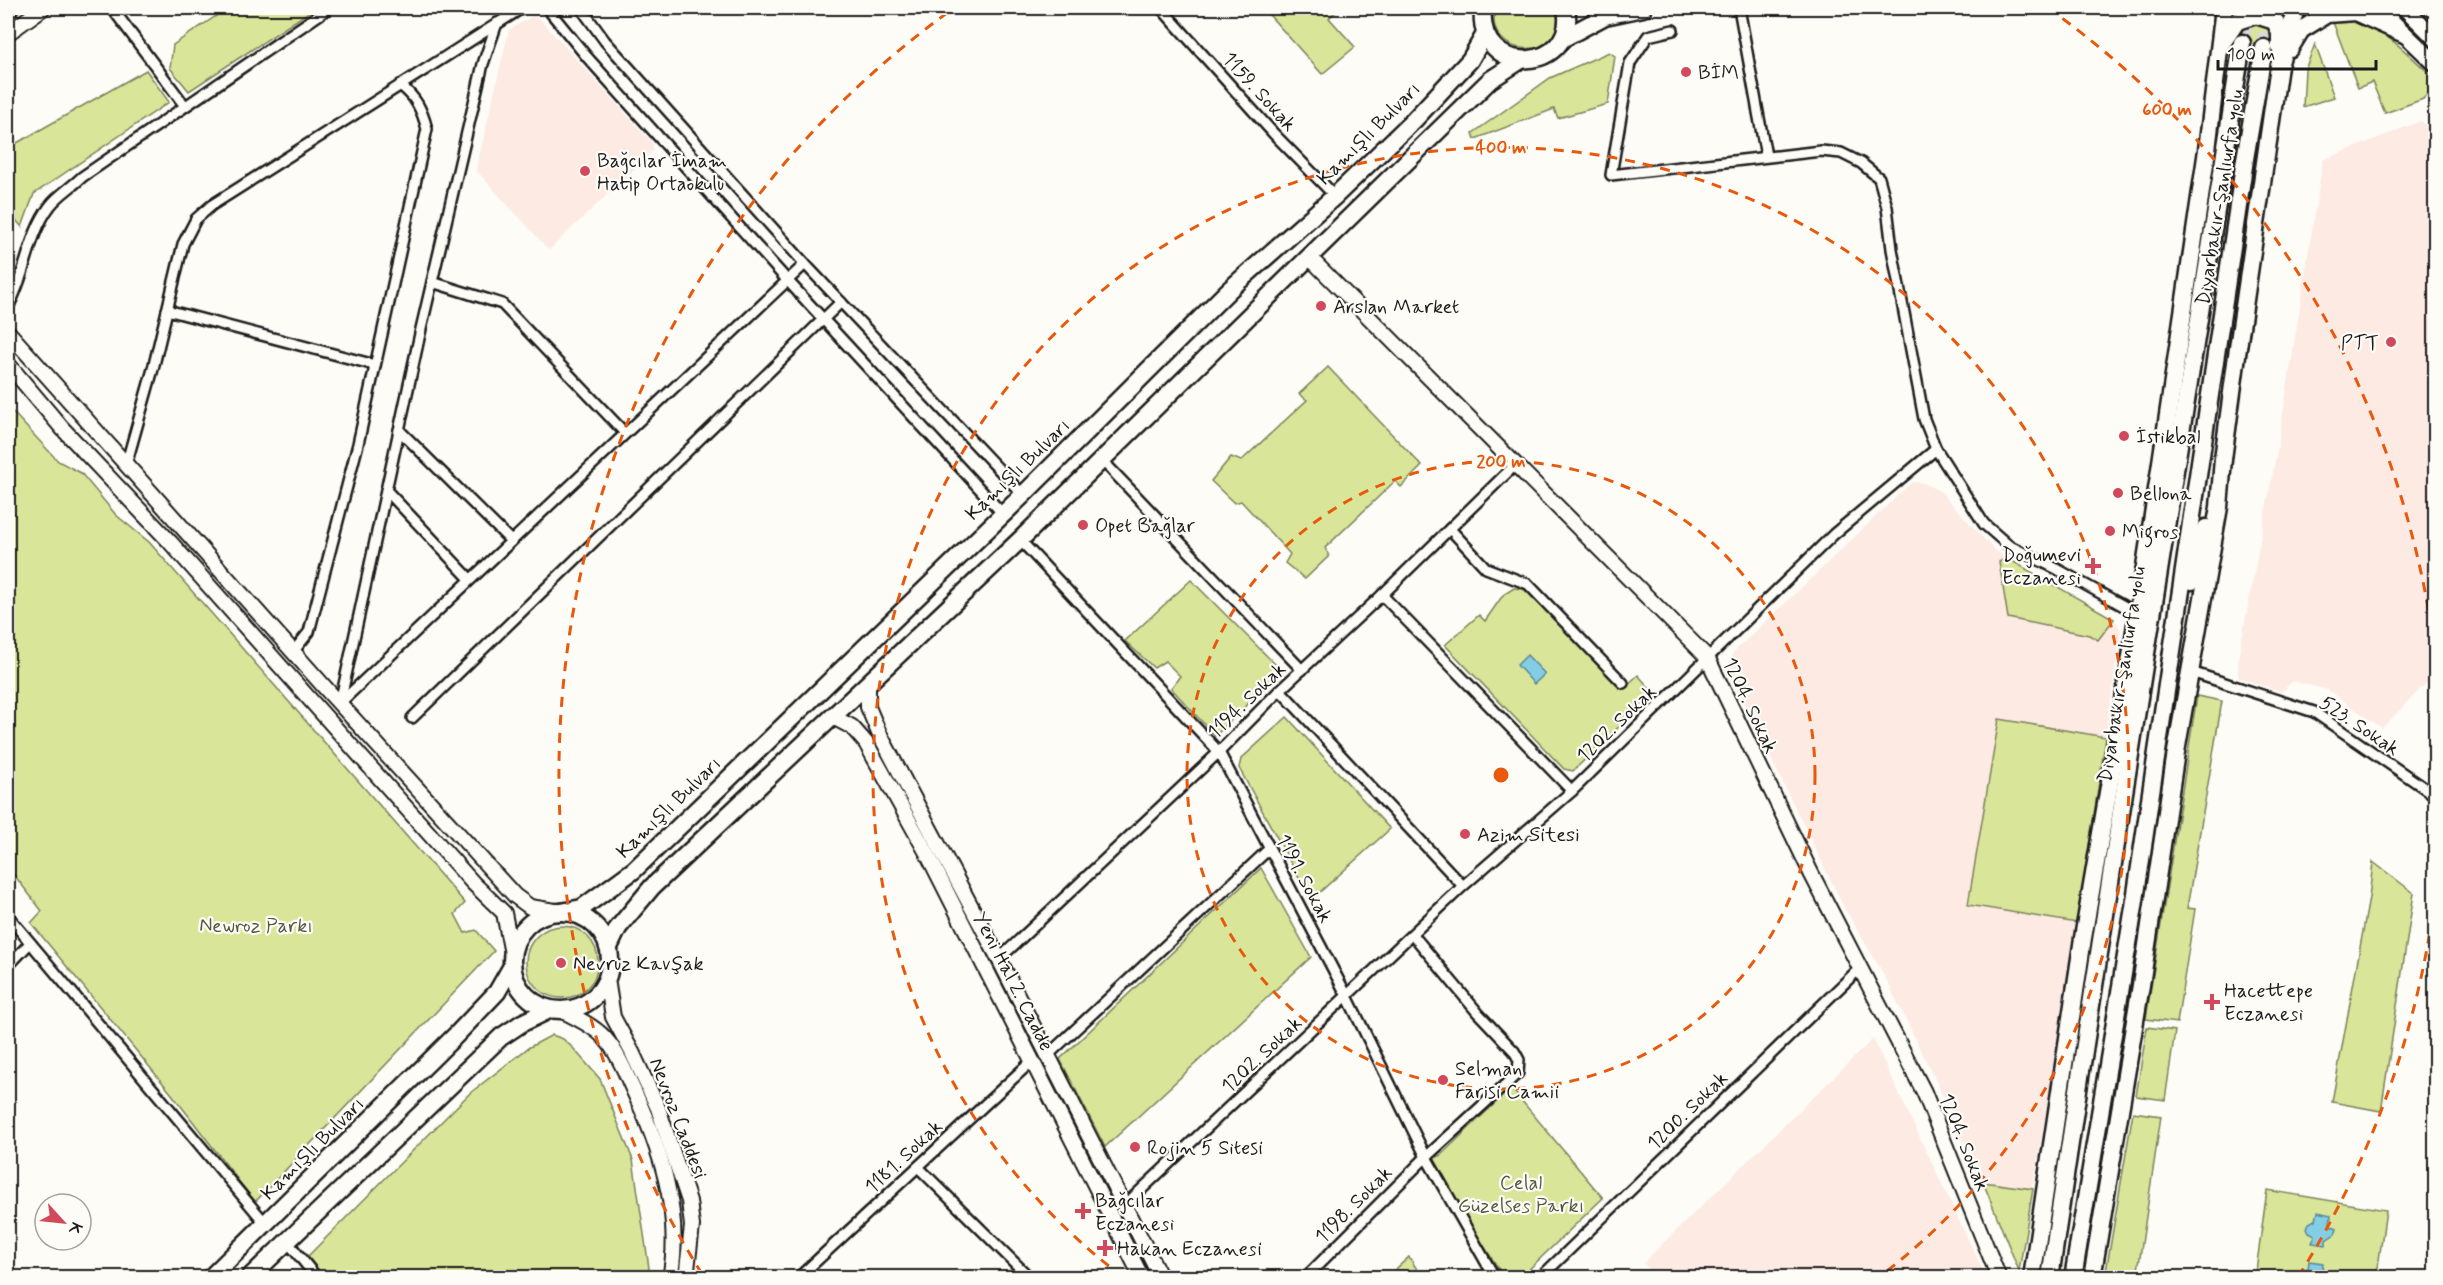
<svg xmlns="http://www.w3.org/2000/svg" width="2443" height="1285" font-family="Mynerve,sans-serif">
<rect width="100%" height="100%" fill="#fdfcf7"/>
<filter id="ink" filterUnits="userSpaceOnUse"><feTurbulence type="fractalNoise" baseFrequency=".0167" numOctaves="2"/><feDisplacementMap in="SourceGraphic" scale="12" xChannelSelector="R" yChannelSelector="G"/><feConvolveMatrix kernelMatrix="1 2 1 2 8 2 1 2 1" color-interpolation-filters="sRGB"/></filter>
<g filter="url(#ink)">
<g fill="#fceae3">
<path d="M533 16 540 19 653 144V151L549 250 476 170 509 30Z"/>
<path d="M2421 121 2436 135 2435 674 2382 728 2328 690 2293 681 2281 692 2238 677 2239 654 2279 440 2323 160Z"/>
<path d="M1912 482 1924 483 1941 492 1994 550 2114 619 2121 631 2077 923 2019 1271 1983 1182 1936 1081 1883 973 1845 909 1727 669 1733 653Z"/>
<path d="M1873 1039 1986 1277H1656L1643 1263Z"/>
</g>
<g fill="#d9e598" stroke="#7a805a" stroke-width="1.5">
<path d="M228 8H315L189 91 170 68 173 45Z"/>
<path d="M1263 8H1340L1329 18 1355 47 1322 74Z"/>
<path d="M1496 8H1556C1569 66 1480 58 1496 8Z"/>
<path d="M2353 16C2384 30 2410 55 2435 79V86L2423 99 2385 113 2372 82 2358 88 2331 17Z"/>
<path d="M2250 22C2267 25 2271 29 2274 46L2235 42C2238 33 2241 26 2250 22Z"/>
<path d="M2315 44 2334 97 2303 107 2305 70Z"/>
<path d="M1609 52 1615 56 1608 104 1558 118 1554 109 1475 139 1473 133 1550 78Z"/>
<path d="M146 70 169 102 34 194 22 227 8 211V148Z"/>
<path d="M1328 367 1422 466 1401 487 1395 481 1325 548 1329 556 1305 579 1285 563 1290 554 1241 501 1234 503 1211 481 1231 457 1241 461 1307 400 1299 394Z"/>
<path d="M8 407 58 461 81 473 116 515 149 542 465 903 455 914 465 933 476 930 494 951 255 1202 171 1093 31 923 42 911 8 867Z"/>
<path d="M2007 558 2114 619 2098 640 2089 635 2008 618 1999 562Z"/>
<path d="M1191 580 1282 671 1215 736 1171 688 1180 676 1165 661 1154 668 1125 641Z"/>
<path d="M1514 588 1523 589 1533 596 1624 688 1638 675 1654 693 1573 771 1564 769 1445 645 1479 615 1485 621 1503 595Z"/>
<path d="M2197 696 2222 701 2187 908 2195 909 2177 1023 2146 1019Z"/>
<path d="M1287 717 1390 829 1311 900 1239 768 1241 759Z"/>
<path d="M1999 719 2106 737 2077 923 1968 905Z"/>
<path d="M2373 862 2414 893 2381 1111 2332 1102 2369 898Z"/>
<path d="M1261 868 1311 957 1105 1147 1060 1059Z"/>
<circle cx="562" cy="962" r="36"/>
<path d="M2147 1027 2175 1031 2165 1100 2136 1096Z"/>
<path d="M552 1035 563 1039 573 1048 600 1079 633 1160 649 1268 647 1277H323L307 1257 470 1093 528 1048Z"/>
<path d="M1511 1088 1603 1198 1521 1277H1504L1429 1162 1441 1155Z"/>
<path d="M2133 1112 2161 1116 2137 1277H2105Z"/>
<path d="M1983 1182 2033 1189 2019 1271Z"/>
<path d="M2267 1190 2386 1210 2377 1274 2371 1277 2255 1278Z"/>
<path d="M1409 1257 1422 1277H1387Z"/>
</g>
<g fill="#83cee4" stroke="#5a8794" stroke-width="1.5">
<path d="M1527 655 1545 674 1534 684 1517 665Z"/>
<path d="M2318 1212 2331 1215 2330 1225 2337 1228 2335 1234 2326 1240V1245L2312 1243 2315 1235 2309 1232 2307 1228 2309 1223 2316 1220Z"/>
<path d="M2309 1261 2323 1263 2322 1274 2329 1277H2300V1272L2308 1269Z"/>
</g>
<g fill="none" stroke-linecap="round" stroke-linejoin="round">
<g stroke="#dbdad6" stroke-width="16" stroke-dasharray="16 8" stroke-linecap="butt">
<path d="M2242 43 2248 8"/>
<path d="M2264 48 2270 8"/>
</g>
<defs>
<g id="street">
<path d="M112 8 185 106"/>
<path d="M547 8 587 57 787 280 1002 513"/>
<path d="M581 8 605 41 805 264 1023 495"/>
<path d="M1161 8 1274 134 1335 196"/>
<path d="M1739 8 1766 156"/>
<path d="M1673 30 1648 36 1630 63 1611 175 1821 151 1841 153 1861 163 1879 178 1887 207 1892 249 1924 419 1936 449"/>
<path d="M432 282 502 304 624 432"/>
<path d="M8 307C26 275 28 235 50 206 58 195 72 187 82 177L329 8"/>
<path d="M167 310 375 365"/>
<path d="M399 430 510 540"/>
<path d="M1101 459 1302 670"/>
<path d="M126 465 153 369 183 244 196 219 212 205 522 8"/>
<path d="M386 490 470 579"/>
<path d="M1450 529 1486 568 1528 584 1623 683"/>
<path d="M1020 540 1219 752 1348 998 1426 1157 1495 1278"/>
<path d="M1382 595 1572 791"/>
<path d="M293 652 309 632 358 444 427 129C422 110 416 97 400 85"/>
<path d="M2191 672 2314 712 2436 796"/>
<path d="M1280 690 1463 886"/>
<path d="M340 703 421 329 483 64 497 23"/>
<path d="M340 703 805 264"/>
<path d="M412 718 841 302"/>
<path d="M8 916 266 1224"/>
<path d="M999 959 1219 752 1280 690 1382 595 1516 464"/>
<path d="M8 966 30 943"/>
<path d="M1048 1055 1269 849"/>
<path d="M918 1167 1030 1278"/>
<path d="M1125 1205 1463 886 1572 791 1834 534 1936 449 1984 524 2008 545 2057 569 2138 614"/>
<path d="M287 1241 317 1278"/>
<path d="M798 1278 1033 1060"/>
<path d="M1305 1278 1426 1157 1518 1073 1519 1060 1514 1051 1478 1013 1413 935"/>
<path d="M1540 1278 1859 969"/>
</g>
<g id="secondary">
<path d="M8 10 11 8"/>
<path d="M8 33 43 8"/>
<path d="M1310 258 1707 657 1811 873 1924 1092 1999 1278"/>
<path d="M8 332 329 692 515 896 530 907 561 912"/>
<path d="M8 364 62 428 170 542 473 883 504 913 512 954"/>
<path d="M868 685V707L879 733 999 959 1161 1278"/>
<path d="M833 717 852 727 866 743 927 853 1142 1278"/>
<path d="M607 979 613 1017 632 1052 658 1108 689 1201 692 1226 686 1278"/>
<path d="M563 1011C578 1019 598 1028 608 1042 619 1055 625 1072 632 1087 659 1145 683 1213 670 1278"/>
</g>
<g id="primary">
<path d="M2373 8 2386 16 2436 64"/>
<path d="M2405 8 2436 39"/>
</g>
<g id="highway">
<path d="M1483 8C1476 81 1579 72 1566 8"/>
<path d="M1562 39 1605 16 1643 8"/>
<path d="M2222 43 2237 21 2256 15 2275 21 2280 33V48"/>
<path d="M2290 48 2301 30 2327 14 2355 12 2404 34"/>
<path d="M2192 581 2206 528"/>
<circle cx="561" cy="961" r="49"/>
<path d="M561 912 582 908 634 870 1023 495 1229 290 1335 196 1414 120 1470 60 1485 34"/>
<path d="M609 947 618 928 652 887 1020 540 1490 80 1521 60"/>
<path d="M210 1278 457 1034 497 992 512 966"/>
<path d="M249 1278 501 1037 522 1023 549 1010"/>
<path d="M2032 1278 2083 938 2128 676 2159 476 2207 150 2224 8"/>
<path d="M2050 1278C2110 865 2179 455 2242 43"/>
<path d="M2073 1278 2134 907 2245 159 2264 48"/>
<path d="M2092 1278 2141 985 2176 752 2219 507 2223 459 2237 355 2279 66 2296 8"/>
</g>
</defs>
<use href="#street" stroke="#1c1c1c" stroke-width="14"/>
<use href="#secondary" stroke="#1c1c1c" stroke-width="18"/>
<use href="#primary" stroke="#1c1c1c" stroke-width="20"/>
<use href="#highway" stroke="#1c1c1c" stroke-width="21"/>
<use href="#street" stroke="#fdfcf7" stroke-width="9"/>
<use href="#secondary" stroke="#fdfcf7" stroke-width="14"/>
<use href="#primary" stroke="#fdfcf7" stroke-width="15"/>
<use href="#highway" stroke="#fdfcf7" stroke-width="16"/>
</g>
</g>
<g fill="none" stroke="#e8590c" stroke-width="3" stroke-dasharray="10 8">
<circle cx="1501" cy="775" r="314"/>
<path d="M1123 1277A628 628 0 1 1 1879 1277"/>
<path d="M2435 898A942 942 0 0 1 2300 1274M702 1274A942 942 0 0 1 954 8M2048 8A942 942 0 0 1 2435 652"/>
</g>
<g fill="#d1495b" stroke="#fdfcf7" stroke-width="2">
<circle cx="1686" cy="72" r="6"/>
<circle cx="585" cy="171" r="6"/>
<circle cx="1321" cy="306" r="6"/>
<circle cx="2391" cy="342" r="6"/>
<circle cx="2124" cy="436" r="6"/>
<circle cx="2118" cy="493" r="6"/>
<circle cx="1083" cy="525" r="6"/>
<circle cx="2110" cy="531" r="6"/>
<path d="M2090 557h6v6h6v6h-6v6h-6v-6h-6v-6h6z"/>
<circle cx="1465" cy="834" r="6"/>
<circle cx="561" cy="963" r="6"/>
<path d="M2209 993h6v6h6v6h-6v6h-6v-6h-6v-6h6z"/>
<circle cx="1443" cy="1080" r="6"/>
<circle cx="1135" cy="1147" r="6"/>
<path d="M1080 1202h6v6h6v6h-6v6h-6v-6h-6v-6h6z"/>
<path d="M1102 1239h6v6h6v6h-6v6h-6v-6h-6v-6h6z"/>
</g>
<g text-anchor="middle" stroke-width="4.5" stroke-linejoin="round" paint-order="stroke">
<g font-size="20" fill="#1c1c1c" stroke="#fdfcf7" text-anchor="start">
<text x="1698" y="79">BİM</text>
<text x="597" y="167">Bağcılar İmam<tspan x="597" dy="23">Hatip Ortaokulu</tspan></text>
<text x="1333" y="313">Arslan Market</text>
<text x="2379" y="349" text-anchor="end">PTT</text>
<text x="2136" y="443">İstikbal</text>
<text x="2130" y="500">Bellona</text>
<text x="1095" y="532">Opet Bağlar</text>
<text x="2122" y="538">Migros</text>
<text x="2081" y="561" text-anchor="end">Doğumevi<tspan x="2081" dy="23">Eczanesi</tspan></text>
<text x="1477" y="841">Azim Sitesi</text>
<text x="573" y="970">Nevruz Kavşak</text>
<text x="2224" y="997">Hacettepe<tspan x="2224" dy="23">Eczanesi</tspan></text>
<text x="1455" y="1075">Selman<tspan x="1455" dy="23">Farisi Camii</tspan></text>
<text x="1147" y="1154">Rojin 5 Sitesi</text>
<text x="1095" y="1207">Bağcılar<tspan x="1095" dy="23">Eczanesi</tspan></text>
<text x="1117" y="1255">Hakan Eczanesi</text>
</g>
<g font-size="20" fill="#1c1c1c" stroke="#fdfcf7">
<text transform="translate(1260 91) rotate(48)" y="7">1159. Sokak</text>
<text transform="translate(1368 133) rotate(-45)" y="7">Kamışlı Bulvarı</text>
<text transform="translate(2219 197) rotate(-81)" y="7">Diyarbakır-Şanlıurfa yolu</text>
<text transform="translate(1017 469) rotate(-44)" y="7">Kamışlı Bulvarı</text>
<text transform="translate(2121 674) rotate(-81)" y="7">Diyarbakır-Şanlıurfa yolu</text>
<text transform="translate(1246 700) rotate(-44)" y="7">1194. Sokak</text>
<text transform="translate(1751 705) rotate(65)" y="7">1204. Sokak</text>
<text transform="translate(1616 723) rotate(-44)" y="7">1202. Sokak</text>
<text transform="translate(2360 725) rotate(34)" y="7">523. Sokak</text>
<text transform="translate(668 807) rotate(-44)" y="7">Kamışlı Bulvarı</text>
<text transform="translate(1305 878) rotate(62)" y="7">1191. Sokak</text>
<text transform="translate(1014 981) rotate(63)" y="7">Yeni Hal 2. Cadde</text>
<text transform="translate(1261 1054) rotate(-43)" y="7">1202. Sokak</text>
<text transform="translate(1687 1110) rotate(-44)" y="7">1200. Sokak</text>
<text transform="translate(679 1118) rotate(69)" y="7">Nevroz Caddesi</text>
<text transform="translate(1965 1142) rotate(68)" y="7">1204. Sokak</text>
<text transform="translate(312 1148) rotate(-45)" y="7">Kamışlı Bulvarı</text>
<text transform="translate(903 1156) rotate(-43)" y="7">1181. Sokak</text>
<text transform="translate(1353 1204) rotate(-45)" y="7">1198. Sokak</text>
</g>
<g font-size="20" fill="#555841" stroke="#fdfcf7">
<text x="256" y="932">Newroz Parkı</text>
<text x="1521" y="1189">Celal<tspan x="1521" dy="23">Güzelses Parkı</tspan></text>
</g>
</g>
<circle cx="1501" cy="775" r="9" fill="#e8590c" stroke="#fdfcf7" stroke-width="3"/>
<g font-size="18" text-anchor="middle" font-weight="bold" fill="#e8590c" stroke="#fdfcf7" stroke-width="4.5" stroke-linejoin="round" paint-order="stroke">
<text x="2167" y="115">600 m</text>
<text x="1501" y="153">400 m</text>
<text x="1501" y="467">200 m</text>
</g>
<rect width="2443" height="1285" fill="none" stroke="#fdfcf7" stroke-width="30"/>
<rect x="15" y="15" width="2413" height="1255" fill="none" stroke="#1c1c1c" stroke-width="2" filter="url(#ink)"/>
<g transform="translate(63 1222) rotate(117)"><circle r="28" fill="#fdfcf7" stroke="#a3a29f" stroke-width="1.5"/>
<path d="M0-4.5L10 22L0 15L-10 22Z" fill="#d1495b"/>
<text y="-9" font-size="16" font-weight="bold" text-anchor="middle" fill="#1c1c1c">K</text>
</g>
<path d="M2218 60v9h158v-9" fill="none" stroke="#1c1c1c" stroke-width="3"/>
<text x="2227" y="60" font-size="18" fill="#1c1c1c" stroke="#fdfcf7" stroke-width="4.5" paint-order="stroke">100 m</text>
</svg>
